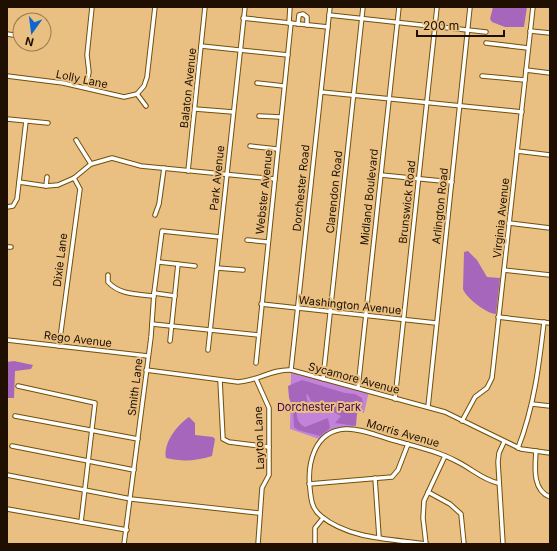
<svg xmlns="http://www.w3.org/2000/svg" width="557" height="551" font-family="Inter,sans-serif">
<rect width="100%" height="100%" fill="#e9c082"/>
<path fill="#c383d9" d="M291 370 369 391 364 413 358 411 353 429 334 432 322 440 290 429Z"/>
<g fill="#a666bc">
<path d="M493 7H527L524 27H505L492 22 490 19Z"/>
<path d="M468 251 477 260 487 277 500 278 496 314C487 314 465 297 463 289L464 252Z"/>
<path d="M14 361 33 365 31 369 15 371 14 398H7V362Z"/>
<path d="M302 380 345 393 355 394 362 398 363 405 357 411 356 426 335 423 341 416 332 411 335 406 311 401 308 395 306 394 308 404 298 403C296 413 295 422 305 427L328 418 330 428 320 436 298 430 294 427 293 407 289 398 288 386Z"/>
<path d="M189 417 195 423V435L213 437 215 439 212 456C196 461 182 462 166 458 163 443 177 425 189 417Z"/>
</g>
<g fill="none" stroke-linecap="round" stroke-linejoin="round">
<defs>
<g id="minor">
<path d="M329 15 486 32"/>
<path d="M243 18 328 27"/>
<path d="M289 23 290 7"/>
<path d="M298 24 299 15 303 14 307 17V25"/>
<path d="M530 31 550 33"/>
<path d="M7 34 20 36"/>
<path d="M486 43 528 48"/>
<path d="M201 46 288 55"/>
<path d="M526 70 550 73"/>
<path d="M7 76 63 83 124 97 137 94 144 86 147 77 155 7"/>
<path d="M482 76 525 80"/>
<path d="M257 83 284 86"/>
<path d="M86 88 89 72 87 55 92 7"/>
<path d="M321 92 522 112"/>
<path d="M137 94 146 106"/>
<path d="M195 109 233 112"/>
<path d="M259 116 281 117"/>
<path d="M7 119 48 123"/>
<path d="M76 140 91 164"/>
<path d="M250 146 277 149"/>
<path d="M517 151 550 155"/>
<path d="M188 171 205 7"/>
<path d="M381 175 452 182"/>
<path d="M19 182 46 186 58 185 74 178 91 164 112 158 141 166 275 179"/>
<path d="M46 186 47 177"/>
<path d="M7 207 13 206 17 199 26 121"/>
<path d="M155 215 159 204 164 168"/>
<path d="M509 223 550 228"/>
<path d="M247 240 268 242"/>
<path d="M7 247H11"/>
<path d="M159 262 195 266"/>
<path d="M217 268 243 270"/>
<path d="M504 270 550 275"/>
<path d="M108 275V282C120 295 137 294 154 296"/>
<path d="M154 293 175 296"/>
<path d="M261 304 436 323"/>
<path d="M498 317 550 323"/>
<path d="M152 324 258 335"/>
<path d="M7 340 148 356"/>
<path d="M170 341 178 264"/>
<path d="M59 346 80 189 74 178"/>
<path d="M208 350 245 7"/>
<path d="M256 363 291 23"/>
<path d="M146 370 238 382C258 381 271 369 291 370L445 412 521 449 550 453"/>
<path d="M291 370 330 7"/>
<path d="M256 379 269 408V475L262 488 258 544"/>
<path d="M323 379 363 7"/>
<path d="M220 380 223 439 229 442 269 447"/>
<path d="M18 386 95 403 81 522"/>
<path d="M358 388 399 7"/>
<path d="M395 399 437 7"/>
<path d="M532 404 550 406"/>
<path d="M428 407 470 7"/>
<path d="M15 416 138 439"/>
<path d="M462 421 475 397 487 388 492 378 533 7"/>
<path d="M12 446 134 470"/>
<path d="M518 448C534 407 539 366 544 322"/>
<path d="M536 451C535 467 532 490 550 497"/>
<path d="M7 475 131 499 259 513"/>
<path d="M375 478 379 537"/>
<path d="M309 484 392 477 398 470 408 444"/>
<path d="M428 492 450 504 461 514 464 544"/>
<path d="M7 509 127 530"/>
<path d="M124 544 151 337 154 293 162 231 220 237"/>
<path d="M315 544V528L323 518"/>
<path d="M426 544C391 539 349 539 321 516 312 509 311 500 310 489 307 464 314 431 345 429 360 428 375 435 389 439 413 446 436 450 458 462 472 469 483 480 498 483"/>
<path d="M426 544 423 518 424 501 445 456"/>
<path d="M503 544 498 462 499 453 504 442"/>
</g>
</defs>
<use href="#minor" stroke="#734f07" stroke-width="5.5"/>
<use href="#minor" stroke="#fff" stroke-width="3.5"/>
</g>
<g text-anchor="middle" stroke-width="4" stroke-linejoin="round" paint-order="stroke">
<g font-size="11" fill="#1e0f00" stroke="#e9c082">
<text transform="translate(82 79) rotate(12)" y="4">Lolly Lane</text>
<text transform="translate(188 88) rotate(-84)" y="4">Balaton Avenue</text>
<text transform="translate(217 178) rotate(-84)" y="4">Park Avenue</text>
<text transform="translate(301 188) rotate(-84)" y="4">Dorchester Road</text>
<text transform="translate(264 192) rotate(-84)" y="4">Webster Avenue</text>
<text transform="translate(334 192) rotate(-84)" y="4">Clarendon Road</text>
<text transform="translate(369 197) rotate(-84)" y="4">Midland Boulevard</text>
<text transform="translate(407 202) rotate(-84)" y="4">Brunswick Road</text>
<text transform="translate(440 206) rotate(-84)" y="4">Arlington Road</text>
<text transform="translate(501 218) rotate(-84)" y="4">Virginia Avenue</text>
<text transform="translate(60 260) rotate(-83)" y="4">Dixie Lane</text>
<text transform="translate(350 305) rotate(6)" y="4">Washington Avenue</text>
<text transform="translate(78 339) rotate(7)" y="4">Rego Avenue</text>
<text transform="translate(354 378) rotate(15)" y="4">Sycamore Avenue</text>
<text transform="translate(135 387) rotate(-83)" y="4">Smith Lane</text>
<text transform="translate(403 433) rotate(16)" y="4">Morris Avenue</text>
<text transform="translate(259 438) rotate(-92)" y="4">Layton Lane</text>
</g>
<g font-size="11" fill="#440156" stroke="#e9c082">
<text x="319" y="411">Dorchester Park</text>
</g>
</g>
<rect width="557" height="551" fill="none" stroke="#1e0f00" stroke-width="16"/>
<g transform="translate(32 32) rotate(194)"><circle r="19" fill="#e9c082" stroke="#98794e"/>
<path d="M0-3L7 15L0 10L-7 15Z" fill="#0e67d0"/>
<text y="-6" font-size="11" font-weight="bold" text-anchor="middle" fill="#1e0f00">N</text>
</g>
<path d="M417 30v6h87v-6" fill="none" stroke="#1e0f00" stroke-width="2"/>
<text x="423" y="30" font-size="12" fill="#1e0f00" stroke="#e9c082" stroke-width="3" paint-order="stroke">200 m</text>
</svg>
